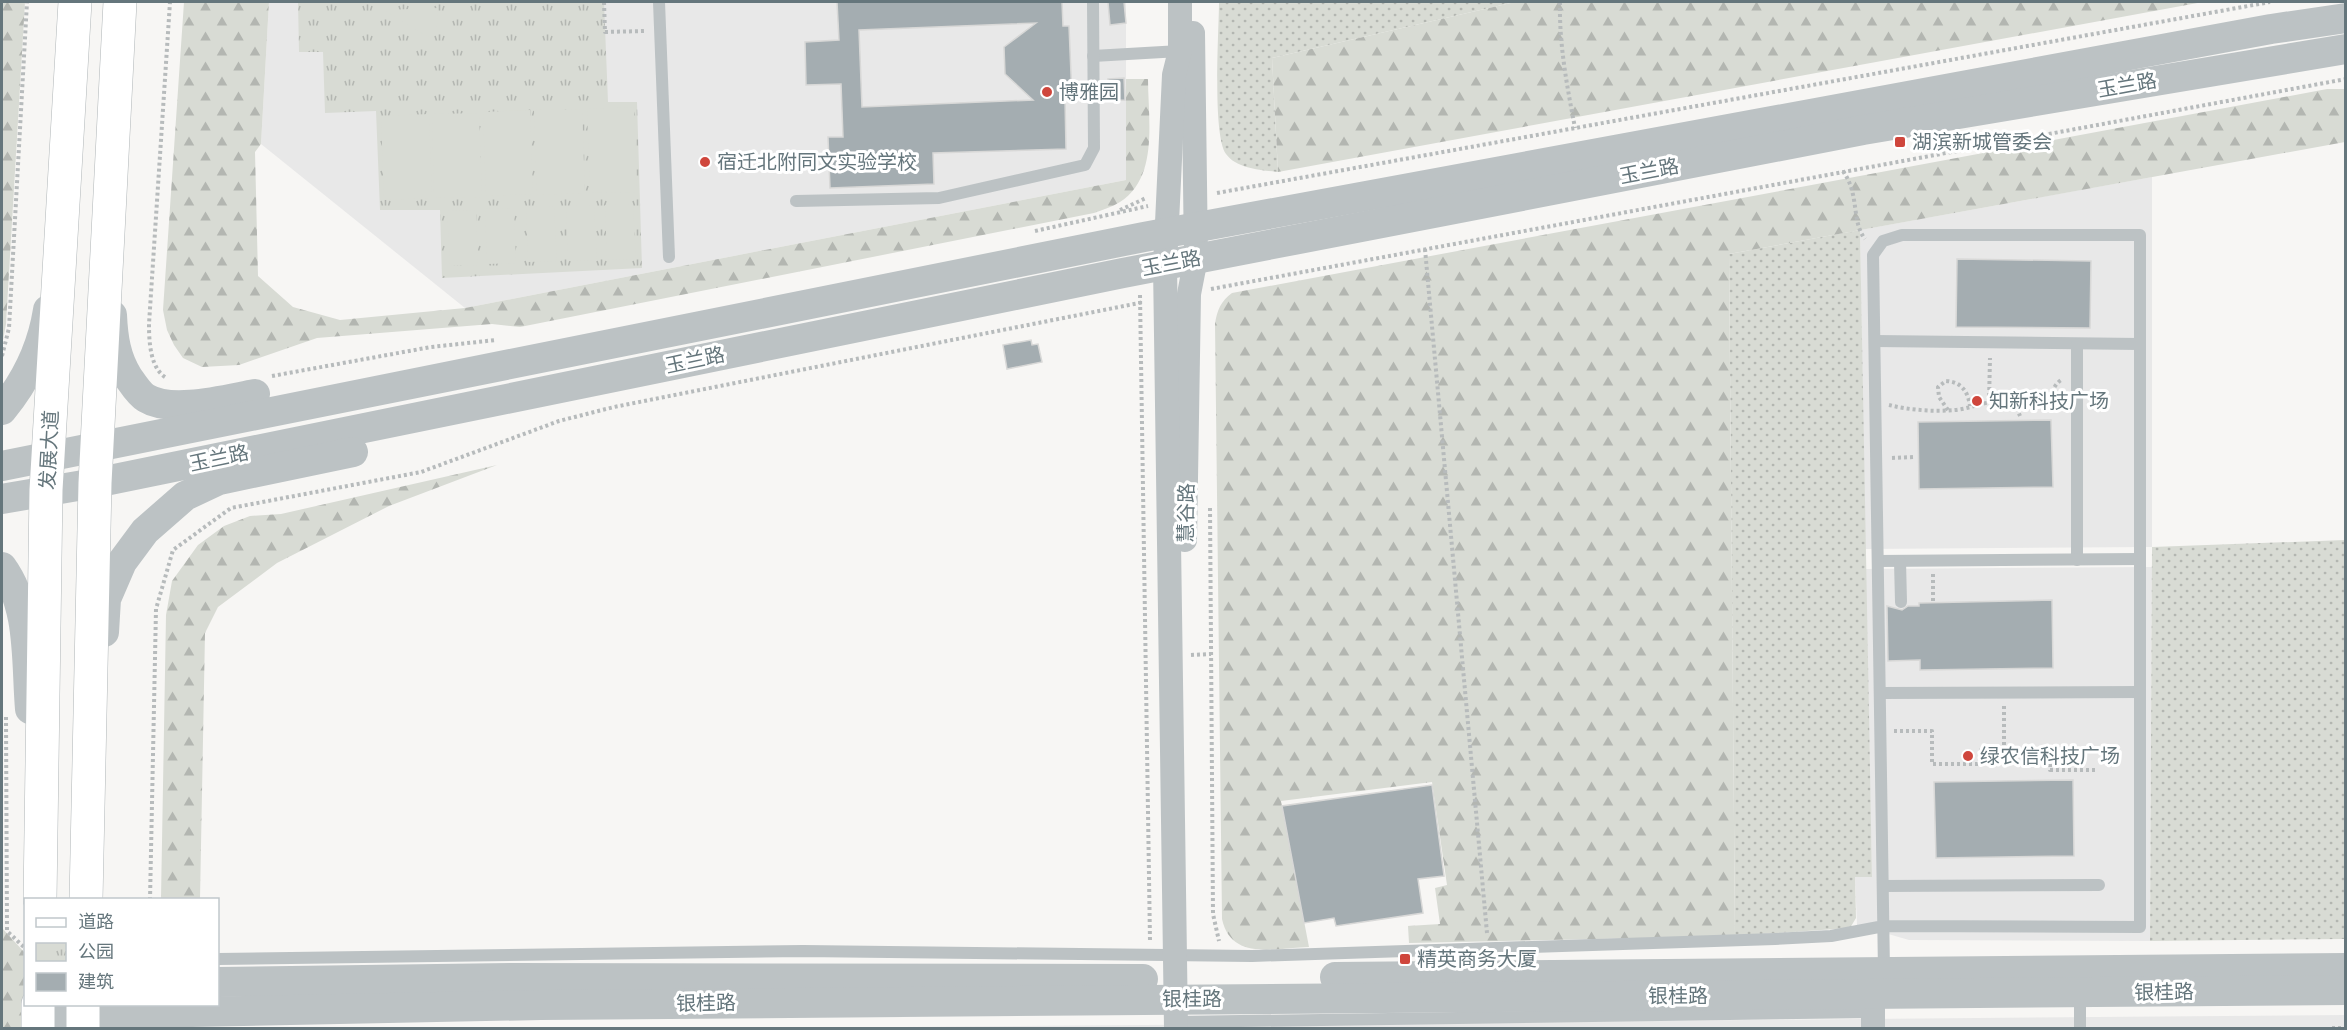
<svg xmlns="http://www.w3.org/2000/svg" width="2347" height="1030" font-family="'Space Grotesk','Noto Sans SC',sans-serif">
<defs>
<pattern id="grass-dots" width="8" height="8" patternUnits="userSpaceOnUse" patternTransform="scale(1.5)"><rect width="8" height="8" fill="#d8dbd4"/><path d="M2 2h.1M6 6h.1" fill="none" stroke="#b3b6b1" stroke-width="1.8" stroke-linecap="round"/></pattern>
<pattern id="forest-firs" width="22" height="20" patternUnits="userSpaceOnUse" patternTransform="scale(1.5)"><rect width="22" height="20" fill="#d8dbd4"/><path d="M5 1l3.5 6h-7zM16 11l3.5 6h-7z" fill="#b3b6b1"/></pattern>
<pattern id="park-tufts" width="24" height="20" patternUnits="userSpaceOnUse" patternTransform="scale(1.5)"><rect width="24" height="20" fill="#d8dbd4"/><path d="M3 7l-1-3M5 7V3M7 7l1-3M15 17l-1-3M17 17v-4M19 17l1-3" fill="none" stroke="#b3b6b1"/></pattern>
</defs>
<rect width="100%" height="100%" fill="#f7f6f4"/>
<g fill="#e8e8e8">
<path d="M269 2H1126V180L465 308 261 144Z"/>
<path d="M2152 177V547L1865 549 1860 230Z"/>
<path d="M2152 567 2150 941 1909 940 1857 925 1855 877 1872 876 1865 569Z"/>
<path d="M2345 1015V1028H789Z"/>
</g>
<g fill="url(#grass-dots)">
<path d="M1219 2H1515L1272 58 1278 172C1261 170 1237 169 1226 154 1212 134 1219 31 1219 2Z"/>
<path d="M1860 230 1872 877H1855L1856 918 1850 928 1735 936 1729 254Z"/>
<path d="M2345 540V939L2150 941 2152 547Z"/>
</g>
<g fill="url(#forest-firs)">
<path d="M2 2H25L6 324 2 345Z"/>
<path d="M184 2H269L261 144 255 152 258 276 293 307 340 320 465 308 1126 180V79H1148C1148 119 1159 177 1120 202 1112 207 1102 210 1094 213L520 327 492 324 317 338 239 365 202 367 183 358 174 345 167 330 163 310Z"/>
<path d="M1515 2H2203L1278 172 1272 58Z"/>
<path d="M2327 89H2345V142L1729 254 1735 936 1409 943 1408 926 1440 924 1435 888 1447 885 1432 782 1281 801 1309 947C1275 948 1231 961 1222 919L1215 324C1217 310 1221 301 1232 293Z"/>
<path d="M497 465 389 506 277 563 218 607 205 633 200 899H161L166 615 172 581 198 545 224 526 250 516 281 514Z"/>
<path d="M2 928 25 953 24 1028H2Z"/>
</g>
<path fill="url(#park-tufts)" d="M298 2H604L608 102H637L642 268 442 278 440 210H380L376 111 325 113 323 52H299Z"/>
<g fill="#d8dbd4">
<path d="M438 8 437 26 428 37 384 10Z"/>
<path d="M634 107 637 192 590 193 587 109Z"/>
<path d="M582 109 585 193 537 195 534 110Z"/>
<path d="M530 110 533 194 486 196 483 112Z"/>
<path d="M479 113 482 197 434 198 432 114Z"/>
<path d="M429 114 432 198 384 200 381 116Z"/>
<path d="M633 204 636 259 607 260 605 205Z"/>
<path d="M594 205 597 260 568 261 566 206Z"/>
<path d="M554 206 557 261 528 262 526 207Z"/>
<path d="M514 208 516 263 487 264 485 209Z"/>
<path d="M476 210 478 265 450 266 447 211Z"/>
</g>
<g fill="#a4adb1" stroke="#d8d8d7" stroke-width="1.5" fill-rule="evenodd">
<path d="M837 2H1062L1063 26H1069L1072 98 1065 99 1066 149 933 153 934 184 830 188 828 137H843L841 84 806 85 805 42 839 40ZM1036 23 1004 47 1005 74 1033 100 862 107 859 30Z"/>
<path d="M1108 2H1124L1126 23 1110 25Z"/>
<path d="M1124 78 1125 100 1109 101 1108 79Z"/>
<path d="M1957 259 2091 261 2090 328 1956 327Z"/>
<path d="M1031 340 1032 345 1038 344 1042 362 1007 369 1003 345Z"/>
<path d="M2051 420 2053 487 1919 489 1918 422Z"/>
<path d="M2052 600 2053 668 1920 670V660L1888 661 1887 606 1902 610 1908 606H1919V603Z"/>
<path d="M2073 780 2074 856 1936 858 1934 782Z"/>
<path d="M1432 785 1444 876 1418 879 1423 913 1336 926 1334 918 1304 923 1282 806Z"/>
</g>
<g fill="none" stroke-linecap="round" stroke-linejoin="round">
<defs>
<g id="primary">
<path d="M40 900 46 490 75 2"/>
<path d="M86 900 95 483 120 2"/>
<path d="M38 1028V1004"/>
<path d="M83 1028V1004"/>
</g>
</defs>
<use href="#primary" stroke="#b0b6b8" stroke-width="34"/>
<g stroke="#b7bbbc" stroke-width="4" stroke-dasharray="3 3" stroke-linecap="butt">
<path d="M604 2 605 32 644 31"/>
<path d="M1560 2C1559 44 1567 86 1575 128"/>
<path d="M1843 171C1860 195 1851 221 1865 239"/>
<path d="M1217 193 2270 2"/>
<path d="M1120 210 1146 198"/>
<path d="M1035 231 1148 206"/>
<path d="M1425 249 1487 933"/>
<path d="M1211 289 2346 79"/>
<path d="M1140 295 1150 941"/>
<path d="M2 356 9 328 27 2"/>
<path d="M272 376 431 347 496 340"/>
<path d="M165 377C150 367 149 341 149 324L170 2"/>
<path d="M1989 402 1990 358"/>
<path d="M1889 405C1909 410 1934 412 1955 410 1976 408 1994 396 2015 404L2020 416"/>
<path d="M2016 405 2039 406C2052 400 2051 385 2063 379"/>
<path d="M1948 410 1939 397 1938 387 1946 381C1962 382 1968 392 1970 406"/>
<path d="M1892 458 1915 457"/>
<path d="M1210 508 1213 914 1219 941"/>
<path d="M1933 574V601"/>
<path d="M1191 655 1211 654"/>
<path d="M2004 706V750"/>
<path d="M6 717 7 931 26 949"/>
<path d="M1894 731H1932V764H1981V750L2050 751V770H2098"/>
<path d="M150 900 156 609 173 550 231 508 421 472 559 421 614 407 1144 302"/>
<path d="M2332 1028H2346"/>
</g>
<g stroke="#bcc2c4" stroke-width="12">
<path d="M659 2 669 257"/>
<path d="M1093 56 1180 51"/>
<path d="M796 201 939 198 1085 165 1094 148 1093 2"/>
<path d="M1875 341 2140 344"/>
<path d="M2077 344V560"/>
<path d="M1878 561 2140 559"/>
<path d="M1900 561 1901 602"/>
<path d="M1880 693 2140 692"/>
<path d="M1883 886 2099 885"/>
<path d="M218 959 803 951 1252 956 1775 939 1831 936 1884 926 2140 927V235H1902L1883 241 1873 255C1877 494 1880 733 1884 971"/>
<path d="M2080 991V1028"/>
<path d="M1176 1022 1873 1012"/>
</g>
<g stroke="#bcc2c4" stroke-width="24">
<path d="M1185 540 1189 294 1196 258 1193 33"/>
<path d="M1873 994V1028"/>
<path d="M1176 1028 1165 265 1174 75 1180 51V2"/>
</g>
<g stroke="#bcc2c4" stroke-width="30">
<path d="M112 315C113 338 116 358 128 377 133 384 139 394 146 398 172 414 227 399 255 394"/>
<path d="M2 410C26 381 42 348 48 310"/>
<path d="M2 466 1144 237 2271 29 2346 18"/>
<path d="M2 499 95 483 1123 273 1863 130 2346 49"/>
<path d="M2 567C31 607 26 661 30 709"/>
<path d="M104 632 106 599 122 562 145 531 185 496 219 480 353 452"/>
<path d="M1335 977 2346 968"/>
<path d="M218 982 512 978 1143 979"/>
<path d="M38 1015 541 1005 2346 990"/>
</g>
<use href="#primary" stroke="#fff" stroke-width="33"/>
</g>
<g fill="#cf463c" stroke="#fff" stroke-width="2">
<circle cx="1047" cy="92" r="6"/>
<rect x="1894" y="136" width="12" height="12" rx="3"/>
<circle cx="705" cy="162" r="6"/>
<circle cx="1977" cy="401" r="6"/>
<circle cx="1968" cy="756" r="6"/>
<rect x="1399" y="953" width="12" height="12" rx="3"/>
</g>
<g text-anchor="middle" stroke-width="6" stroke-linejoin="round" paint-order="stroke">
<g font-size="20" fill="#65767c" stroke="#fff">
<text transform="translate(2127 85) rotate(-10)" y="7">玉兰路</text>
<text transform="translate(1649 171) rotate(-11)" y="7">玉兰路</text>
<text transform="translate(1171 263) rotate(-11)" y="7">玉兰路</text>
<text transform="translate(695 360) rotate(-12)" y="7">玉兰路</text>
<text transform="translate(49 450) rotate(-87)" y="7">发展大道</text>
<text transform="translate(219 458) rotate(-12)" y="7">玉兰路</text>
<text transform="translate(1186 513) rotate(-89)" y="7">慧谷路</text>
<text transform="translate(2164 992) rotate(-1)" y="7">银桂路</text>
<text x="1678" y="1003">银桂路</text>
<text x="1192" y="1006">银桂路</text>
<text transform="translate(706 1003) rotate(-1)" y="7">银桂路</text>
</g>
<g font-size="20" fill="#65767c" stroke="#fff" text-anchor="start">
<text x="1059" y="99">博雅园</text>
<text x="1912" y="149">湖滨新城管委会</text>
<text x="717" y="169">宿迁北附同文实验学校</text>
<text x="1989" y="408">知新科技广场</text>
<text x="1980" y="763">绿农信科技广场</text>
<text x="1417" y="966">精英商务大厦</text>
</g>
</g>
<rect width="2347" height="1030" fill="none" stroke="#65767c" stroke-width="6"/>
<rect x="24" y="898" width="195" height="108" fill="#ffffff" stroke="#c1c8cb" stroke-width="1.5"/>
<rect x="36" y="918" width="30" height="9" fill="#ffffff" stroke="#c1c8cb" stroke-width="1.5"/>
<text x="78" y="928" font-size="18" fill="#65767c">道路</text>
<rect x="36" y="943" width="30" height="18" fill="url(#park-tufts)" stroke="#c1c8cb" stroke-width="1.5"/>
<text x="78" y="958" font-size="18" fill="#65767c">公园</text>
<rect x="36" y="973" width="30" height="18" fill="#a4adb1" stroke="#c1c8cb" stroke-width="1.5"/>
<text x="78" y="988" font-size="18" fill="#65767c">建筑</text>
</svg>
